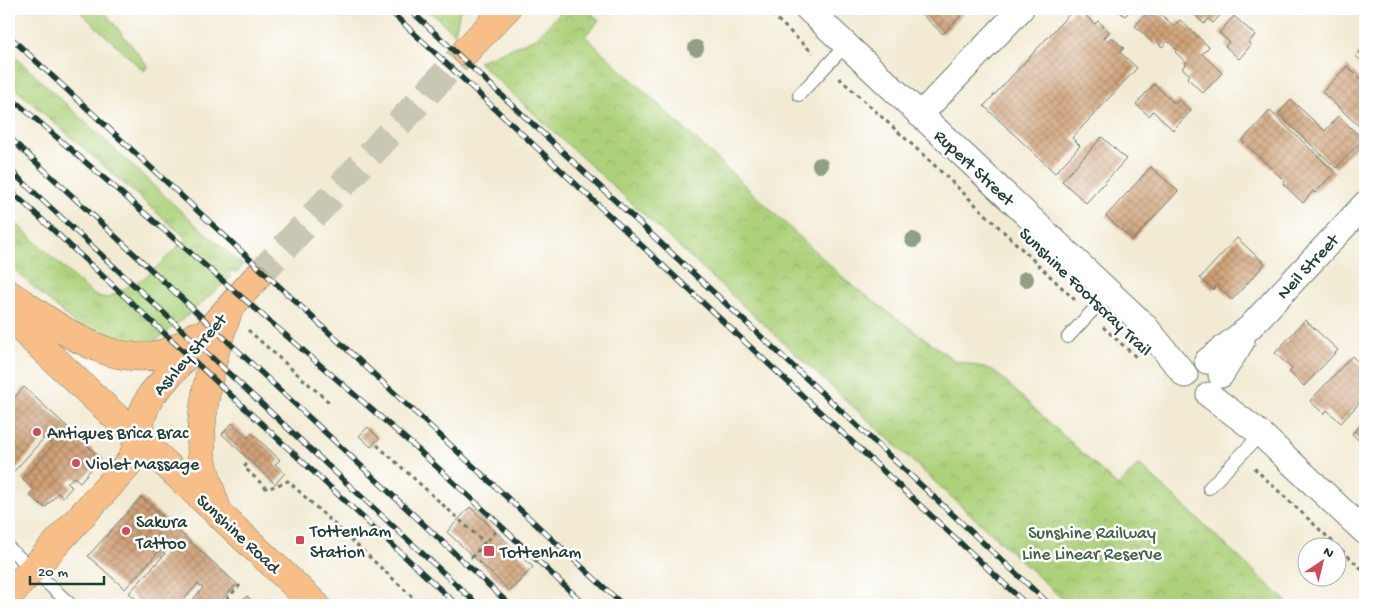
<svg xmlns="http://www.w3.org/2000/svg" width="1374" height="614" font-family="'Gochi Hand',sans-serif">
<defs>
<pattern id="grass-tufts" width="24" height="20" patternUnits="userSpaceOnUse" patternTransform="scale(1.25)"><rect width="24" height="20" fill="#add17a"/><path d="M3 7l-1-3M5 7V3M7 7l1-3M15 17l-1-3M17 17v-4M19 17l1-3" fill="none" stroke="#94b46a"/></pattern>
<pattern id="park-crowns" width="20" height="18" patternUnits="userSpaceOnUse" patternTransform="scale(1.25)"><rect width="20" height="18" fill="#add17a"/><path d="M2 6a3 3 0 1 1 6 0M12 15a3 3 0 1 1 6 0" fill="none" stroke="#94b46a"/></pattern>
<pattern id="building-cross-hatch" width="8" height="8" patternUnits="userSpaceOnUse" patternTransform="scale(1.25)"><rect width="8" height="8" fill="#d0a076"/><path d="M0 0l8 8M0 8l8-8" fill="none" stroke="#a88462"/></pattern>
</defs>
<rect width="100%" height="100%" fill="#fff"/>
<filter id="ink" filterUnits="userSpaceOnUse"><feTurbulence type="fractalNoise" baseFrequency=".02" numOctaves="2"/><feDisplacementMap in="SourceGraphic" scale="10" xChannelSelector="R" yChannelSelector="G"/><feConvolveMatrix kernelMatrix="1 2 1 2 8 2 1 2 1" color-interpolation-filters="sRGB"/></filter>
<filter id="wash" filterUnits="userSpaceOnUse"><feTurbulence type="fractalNoise" baseFrequency=".0096" numOctaves="4" result="noise"/><feDisplacementMap in="SourceGraphic" scale="20" xChannelSelector="R" yChannelSelector="G"/><feGaussianBlur stdDeviation="1.12" result="paint"/><feColorMatrix in="noise" values="0 0 0 0 0 0 0 0 0 0 0 0 0 0 0 0 0 1.4 0 .05"/><feComposite in="paint" operator="in"/></filter>
<g filter="url(#wash)">
<rect width="100%" height="100%" fill="#f2ead3"/>
<g fill="url(#grass-tufts)" stroke="#668757">
<path d="M77 9H102L148 66 144 71Z"/>
<path d="M9 51 197 226 243 265 238 272H226L231 277 189 314 154 342 142 345H120L76 325 17 272 9 266V217L93 295 107 298 144 278 159 265 186 238 9 83Z"/>
</g>
<g fill="url(#park-crowns)" stroke="#668757">
<path d="M427 9H460L455 34Z"/>
<path d="M564 9H587L599 20 585 36 850 284 954 360 993 370 1118 486 1139 464 1290 605H1069L478 62 536 38Z"/>
</g>
<g id="blocks">
<g fill="url(#building-cross-hatch)">
<path d="M916 9H968L943 34Z"/>
<path d="M1074 9 1079 14 1081 11 1095 24 1098 21 1109 32 1104 38 1108 41 1111 37 1124 48 1120 52 1137 68 1072 138 1080 146 1055 173 984 106Z"/>
<path d="M1116 9H1132L1125 16Z"/>
<path d="M1151 9H1155L1174 26 1180 20 1209 47 1202 54 1222 73 1203 93 1187 78 1190 75 1182 68 1187 63 1175 52 1177 50 1168 41 1162 47 1156 41 1154 44 1135 26Z"/>
<path d="M1189 9H1226L1213 23 1208 19 1204 24Z"/>
<path d="M1234 16 1255 35 1248 43 1251 45 1239 59 1225 46 1229 42 1219 33Z"/>
<path d="M1365 46V65L1356 56Z"/>
<path d="M1347 66 1365 84V126L1362 129 1322 92Z"/>
<path d="M1154 84 1175 104 1179 100 1191 111 1173 130 1153 111 1149 116 1136 104Z"/>
<path d="M1291 100 1325 131 1338 116 1363 139 1336 168 1278 114Z"/>
<path d="M1270 111 1335 172 1315 193 1313 191 1303 203 1283 184 1285 181 1242 141Z"/>
<path d="M1102 137 1126 159 1086 203 1062 181Z"/>
<path d="M1151 167 1178 191 1133 240 1106 216Z"/>
<path d="M1237 238 1265 264 1232 300 1217 285 1213 290 1200 278Z"/>
<path d="M1305 320 1338 350 1304 386 1289 372 1292 369 1275 353Z"/>
<path d="M1352 356 1365 369V397L1341 423 1327 410 1324 414 1310 401Z"/>
<path d="M24 387 101 458 80 482 74 477 67 483 72 487 63 497 58 493 45 508 29 495 34 490 22 479 53 445 47 440 44 438 9 477V404Z"/>
<path d="M1365 420V446L1352 434Z"/>
<path d="M232 423 248 438 252 433 280 460 275 464 285 473 275 484 222 434Z"/>
<path d="M368 427 379 438 371 447 359 436Z"/>
<path d="M141 497 237 584 217 605H188L203 588 198 584 179 605H143L129 593 165 554 161 549 125 589 88 556Z"/>
<path d="M470 507 533 567 510 591 447 532Z"/>
<path d="M247 596 257 605H238Z"/>
</g>
</g>
</g>
<g filter="url(#ink)">
<use href="#blocks" fill-opacity="0" stroke="#697a6c" stroke-width="1"/>
<g fill="none" stroke-linecap="round" stroke-linejoin="round">
<path stroke="#c8c7b3" stroke-width="28" stroke-dasharray="28 14" stroke-linecap="butt" d="M256 278 466 51"/>
<defs>
<g id="service">
<path d="M799 95 846 45"/>
<path d="M1068 337 1109 293"/>
<path d="M1209 488 1261 434"/>
<path d="M9 548 71 605"/>
</g>
<g id="minor">
<path d="M808 9 1144 325 1185 375"/>
<path d="M920 115 1021 9"/>
<path d="M1207 361 1249 328 1365 204"/>
<path d="M1221 375 1242 341"/>
<path d="M1209 395 1261 434 1365 532"/>
</g>
<g id="primary">
<path d="M466 51 506 9"/>
<path d="M9 294C63 330 132 388 195 336"/>
<path d="M9 317 316 605"/>
<path d="M217 509C211 492 205 475 202 458 197 419 213 352 227 315"/>
<path d="M9 595 127 466C140 448 136 440 141 420 143 410 147 402 152 394L256 278"/>
</g>
</defs>
<use href="#service" stroke="#697a6c" stroke-width="14"/>
<use href="#minor" stroke="#697a6c" stroke-width="27"/>
<use href="#primary" stroke="#697a6c" stroke-width="29"/>
<g stroke="#697a6c" stroke-width="3" stroke-dasharray="4 4" stroke-linecap="butt">
<path d="M766 9 813 53"/>
<path d="M839 78 930 161 1077 302"/>
<path d="M1103 327 1137 358"/>
<path d="M248 330 331 404"/>
<path d="M377 445 485 543"/>
<path d="M247 464 244 467 267 489 288 481 421 605"/>
<path d="M1254 468 1365 572"/>
<path d="M471 558 497 530"/>
<path d="M221 605 240 585"/>
</g>
<use href="#service" stroke="#fff" stroke-width="12"/>
<use href="#minor" stroke="#fff" stroke-width="25"/>
<use href="#primary" stroke="#f7be88" stroke-width="28"/>
<defs>
<g id="rail">
<path d="M388 9 1027 605"/>
<path d="M409 9 1050 605"/>
<path d="M9 36 623 605"/>
<path d="M9 96 414 446 485 511 585 605"/>
<path d="M9 137 510 605"/>
<path d="M9 169 478 605"/>
<path d="M9 189 457 605"/>
</g>
</defs>
<use href="#rail" stroke="#1f3d34" stroke-width="5.5"/>
<use href="#rail" stroke="#fff" stroke-width="4" stroke-dasharray="11" stroke-linecap="butt"/>
</g>
<g fill="#919f85">
<circle cx="696" cy="48" r="8"/>
<circle cx="820" cy="165" r="8"/>
<circle cx="913" cy="240" r="8"/>
<circle cx="1026" cy="279" r="8"/>
</g>
</g>
<g fill="#d1495b" stroke="#fff" stroke-width="2">
<circle cx="37" cy="432" r="5"/>
<circle cx="76" cy="463" r="5"/>
<circle cx="126" cy="531" r="5"/>
<rect x="295" y="535" width="10" height="10" rx="2.5"/>
<rect x="483" y="545" width="12" height="12" rx="2.5"/>
</g>
<g text-anchor="middle" stroke-width="5" stroke-linejoin="round" paint-order="stroke">
<g font-size="18" fill="#1f3d34" stroke="#fff">
<text transform="translate(975 167) rotate(43)" y="6">Rupert Street</text>
<text transform="translate(1307 266) rotate(-47)" y="6">Neil Street</text>
<text transform="translate(1086 291) rotate(44)" y="6">Sunshine Footscray Trail</text>
<text transform="translate(189 354) rotate(-49)" y="6">Ashley Street</text>
<text transform="translate(239 533) rotate(43)" y="6">Sunshine Road</text>
</g>
<g font-size="18" fill="#1f3d34" stroke="#fff" text-anchor="start">
<text x="47" y="438">Antiques Brica Brac</text>
<text x="86" y="469">Violet Massage</text>
<text x="136" y="527">Sakura<tspan x="136" dy="21">Tattoo</tspan></text>
<text x="310" y="536">Tottenham<tspan x="310" dy="21">Station</tspan></text>
<text x="500" y="557">Tottenham</text>
</g>
<g font-size="18" fill="#426246" stroke="#fff">
<text x="1092" y="538">Sunshine Railway<tspan x="1092" dy="21">Line Linear Reserve</tspan></text>
</g>
</g>
<rect width="1374" height="614" fill="none" stroke="#fff" stroke-width="30"/>
<g transform="translate(1322 562) rotate(35)"><circle r="24" fill="#ffffff" stroke="#a5b1ae"/>
<path d="M0-4L9 19L0 12L-9 19Z" fill="#d1495b"/>
<text y="-8" font-size="14" font-weight="bold" text-anchor="middle" fill="#1f3d34">N</text>
</g>
<path d="M30 576v8h74v-8" fill="none" stroke="#1f3d34" stroke-width="2.5"/>
<text x="38" y="576" font-size="15" fill="#1f3d34" stroke="#ffffff" stroke-width="4" paint-order="stroke">20 m</text>
</svg>
